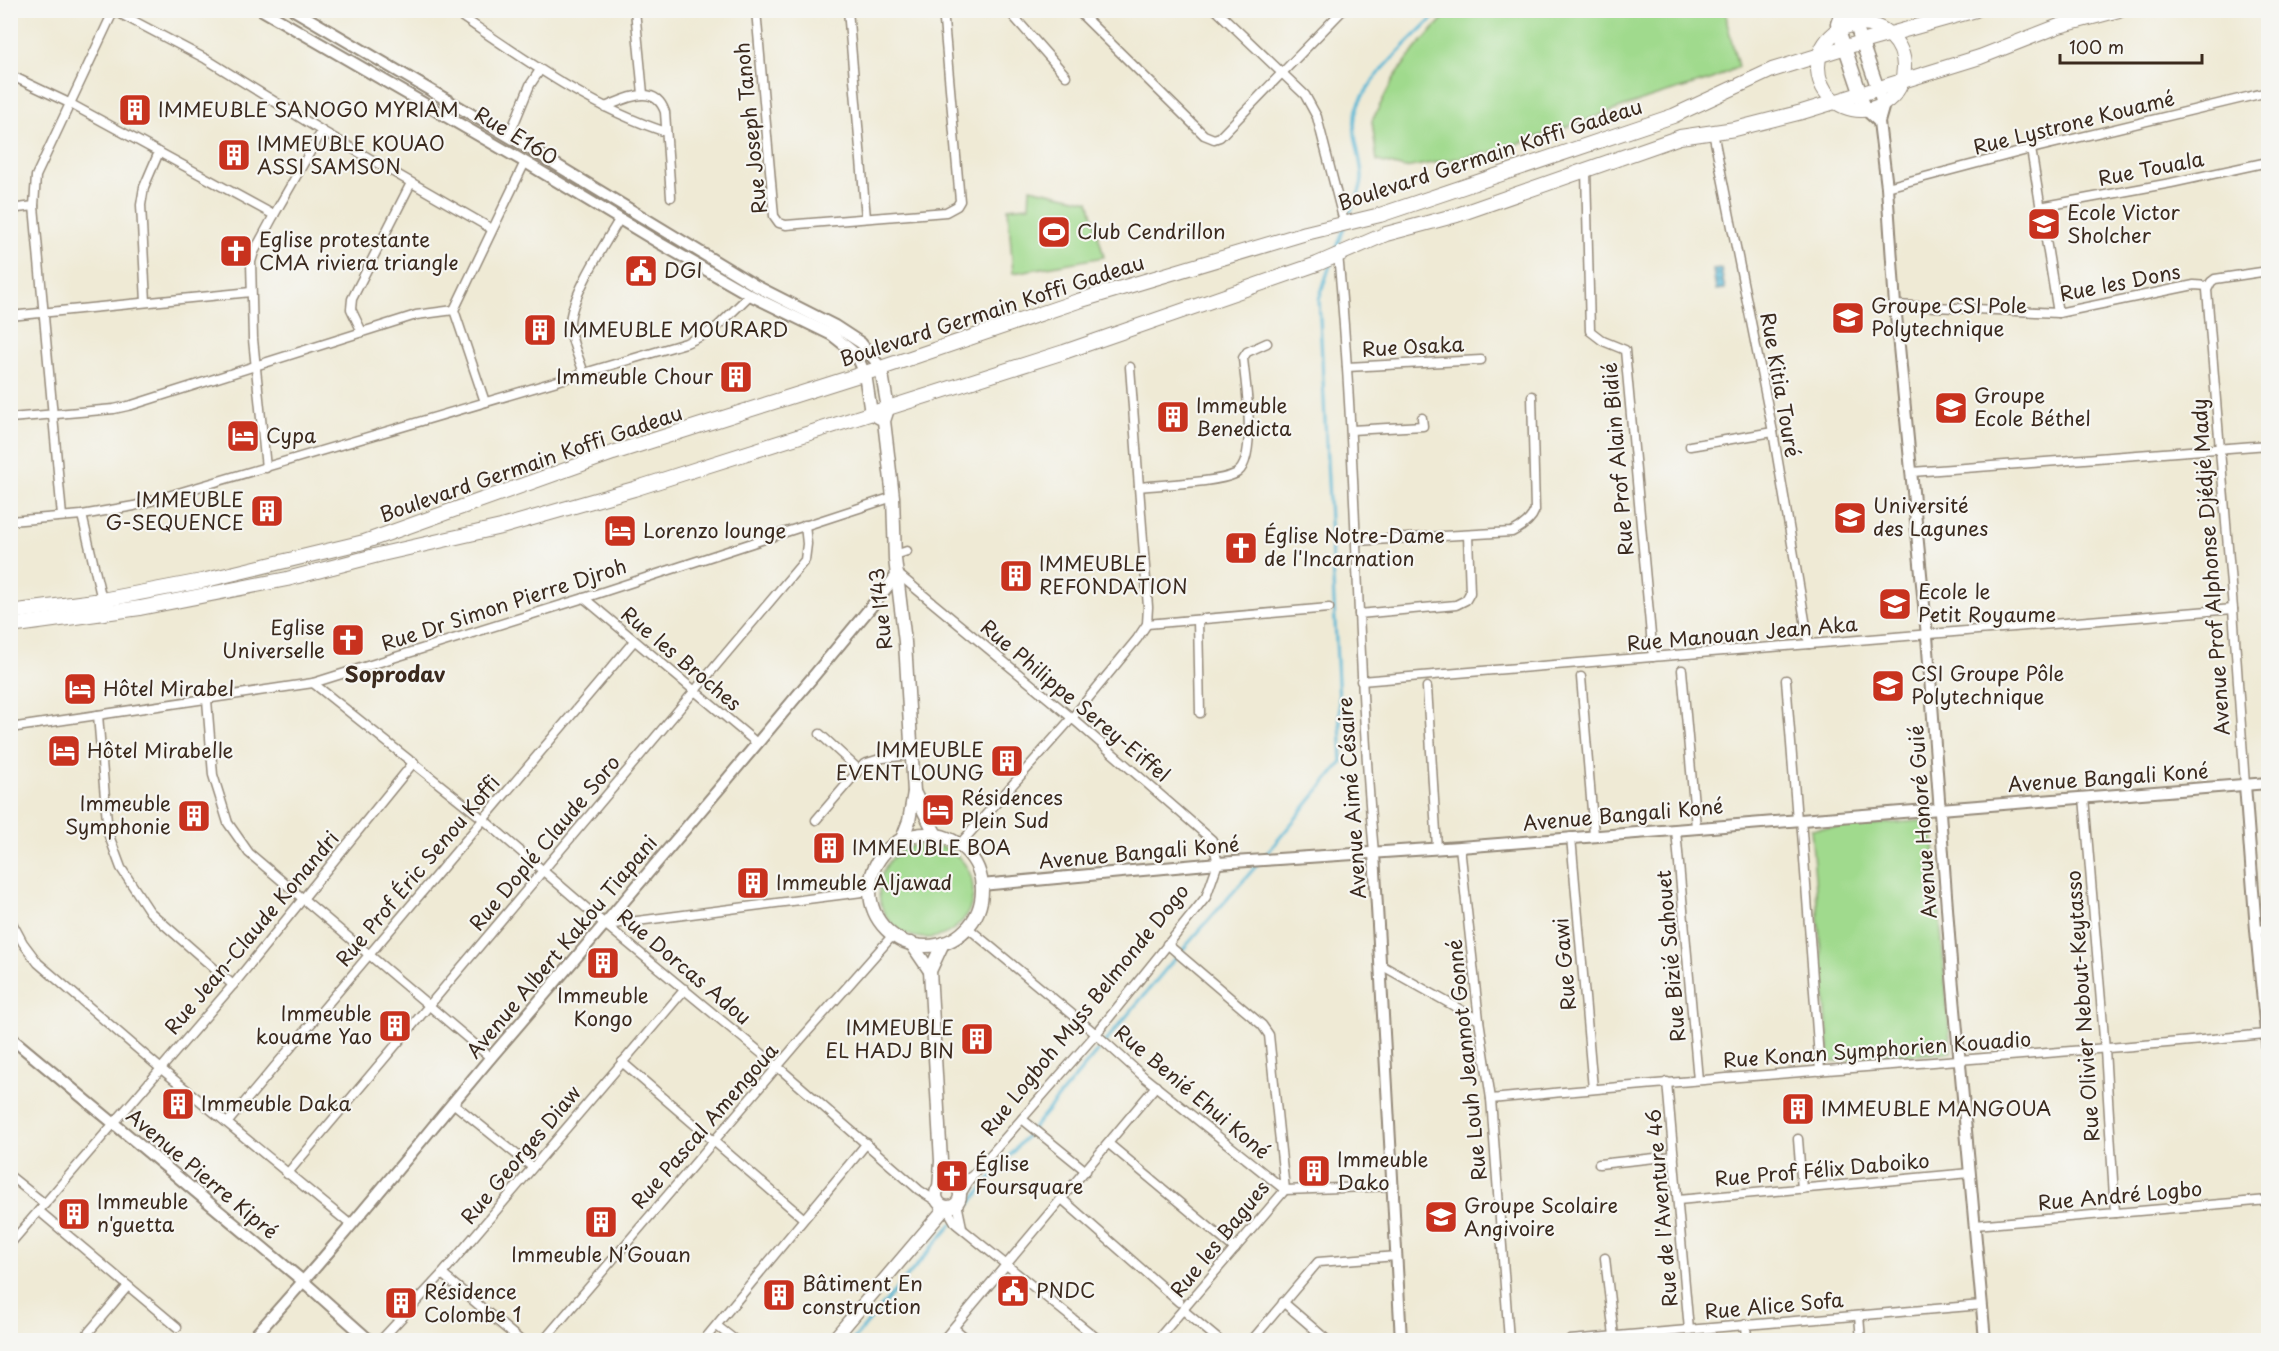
<svg xmlns="http://www.w3.org/2000/svg" width="2279" height="1351" font-family="'Playpen Sans',sans-serif">
<defs>
<pattern id="water-rules" width="6" height="5" patternUnits="userSpaceOnUse" patternTransform="scale(1.5)"><rect width="6" height="5" fill="#56b6d4"/><path d="M0 2.5h6" fill="none" stroke="#4894ab"/></pattern>
</defs>
<rect width="100%" height="100%" fill="#f6f6f2"/>
<filter id="ink" filterUnits="userSpaceOnUse"><feTurbulence type="fractalNoise" baseFrequency=".0167" numOctaves="2"/><feDisplacementMap in="SourceGraphic" scale="12" xChannelSelector="R" yChannelSelector="G"/><feConvolveMatrix kernelMatrix="1 2 1 2 8 2 1 2 1" color-interpolation-filters="sRGB"/></filter>
<filter id="wash" filterUnits="userSpaceOnUse"><feTurbulence type="fractalNoise" baseFrequency=".008" numOctaves="4" result="noise"/><feDisplacementMap in="SourceGraphic" scale="24" xChannelSelector="R" yChannelSelector="G"/><feGaussianBlur stdDeviation="1.35" result="paint"/><feColorMatrix in="noise" values="0 0 0 0 0 0 0 0 0 0 0 0 0 0 0 0 0 1.4 0 .05"/><feComposite in="paint" operator="in"/></filter>
<g filter="url(#wash)">
<rect width="100%" height="100%" fill="#efead5"/>
<g fill="#a0da8d" stroke="#6e8256" stroke-width="1.5">
<path d="M1450 11H1726L1727 22 1738 67 1713 79 1653 97 1496 151 1405 168 1377 161 1372 121 1394 78 1415 49Z"/>
<path d="M1030 188 1089 201 1104 257 1013 273 1008 208 1029 206Z"/>
<path d="M1932 820 1951 1052 1830 1062 1811 829Z"/>
<circle cx="926" cy="891" r="47"/>
</g>
<path fill="url(#water-rules)" stroke="#487079" stroke-width="1.5" d="M1721 269 1725 289 1716 290 1713 270Z"/>
<g fill="none" stroke-linecap="round" stroke-linejoin="round">
<g stroke="#56b6d4" stroke-width="3">
<path d="M1347 219C1352 207 1363 189 1362 176 1361 156 1352 137 1355 117 1359 84 1417 35 1441 10"/>
<path d="M1336 250 1344 228"/>
<path d="M1264 857 1342 762 1319 299 1331 262"/>
<path d="M961 1214 1171 963 1257 865"/>
<path d="M853 1340 952 1224"/>
</g>
</g>
</g>
<g filter="url(#ink)">
<g fill="none" stroke-linecap="round" stroke-linejoin="round">
<defs>
<g id="minor">
<path d="M113 10 206 59 322 131 492 229"/>
<path d="M452 10C520 56 588 107 666 132"/>
<path d="M635 10 643 94"/>
<path d="M756 10 774 216 779 223 786 225 946 212 957 206 960 201 943 10"/>
<path d="M848 10 866 218"/>
<path d="M1008 10 1066 76"/>
<path d="M1077 10 1204 135 1214 139 1220 137 1343 10"/>
<path d="M1216 10 1305 95 1317 117 1344 222"/>
<path d="M10 75 69 103 274 215"/>
<path d="M605 107C625 99 655 82 665 112L671 197"/>
<path d="M1713 132 1773 432 1809 644"/>
<path d="M509 136 530 85 540 70"/>
<path d="M2031 149 2058 313"/>
<path d="M1586 170 1590 331 1603 341 1625 350 1653 657"/>
<path d="M1887 187 2031 149 2268 92"/>
<path d="M2040 207 2171 183 2268 162"/>
<path d="M10 209 34 206"/>
<path d="M1338 254C1357 453 1356 653 1374 853"/>
<path d="M146 302 141 205 144 187 159 152"/>
<path d="M1895 305 2058 313 2194 285 2208 286"/>
<path d="M10 316 251 292"/>
<path d="M362 332 351 309 352 299 411 183"/>
<path d="M1347 367 1481 360"/>
<path d="M584 374C580 359 570 341 570 325 569 299 605 244 619 220"/>
<path d="M485 402 454 310 525 162"/>
<path d="M10 418 114 409 132 405 416 315 454 310"/>
<path d="M1351 430 1423 426 1422 418"/>
<path d="M1690 446 1773 432"/>
<path d="M266 468 253 339 251 262 254 252 274 215 322 131"/>
<path d="M1912 472 2268 445"/>
<path d="M1139 487C1162 484 1216 483 1235 474 1259 463 1245 381 1243 358L1247 352 1267 343"/>
<path d="M82 515 102 600"/>
<path d="M62 516 34 206 36 176 114 10"/>
<path d="M10 521 82 515 134 506 686 343 706 334 718 326 750 295"/>
<path d="M1356 541 1512 532C1522 527 1531 521 1535 510L1532 396"/>
<path d="M895 555 907 551"/>
<path d="M898 574 1072 718 1212 840 1218 863 1206 897 1096 1034 972 1176 960 1196"/>
<path d="M584 598 758 744"/>
<path d="M1359 614 1456 605 1466 600 1470 593 1468 535"/>
<path d="M1198 620 1200 713"/>
<path d="M1147 624 1329 608"/>
<path d="M1682 670 1696 827"/>
<path d="M1581 677 1594 835"/>
<path d="M1786 680 1797 820"/>
<path d="M1361 681 2233 609"/>
<path d="M313 683 483 819 606 925 778 1067 919 1190 939 1203"/>
<path d="M1427 687 1437 848"/>
<path d="M207 700 213 775 228 823 249 853 491 1058"/>
<path d="M98 715 108 833 121 868 150 912 233 985"/>
<path d="M10 728 313 683 584 598 893 497"/>
<path d="M820 734 858 769"/>
<path d="M2245 785 2233 609 2207 290 2211 282 2215 279 2268 271"/>
<path d="M2084 797 2105 1050 2115 1213"/>
<path d="M1801 819 1820 1071"/>
<path d="M816 820 864 764 883 758 911 755"/>
<path d="M1676 830 1698 1080"/>
<path d="M1571 837 1593 1089"/>
<path d="M959 845 1072 718 1137 639 1147 624 1148 607 1130 367"/>
<path d="M1460 847 1479 1020 1491 1099 1509 1340"/>
<path d="M10 919 23 943 38 963 160 1068 351 1225"/>
<path d="M606 925 870 891"/>
<path d="M967 927 1096 1034 1144 1077 1285 1190 1394 1186"/>
<path d="M2256 930 2268 929"/>
<path d="M1381 965 1479 1020"/>
<path d="M622 1062 803 1218"/>
<path d="M1667 1082 1689 1330"/>
<path d="M1491 1099C1749 1073 2008 1059 2266 1034"/>
<path d="M454 1104 532 1167"/>
<path d="M1022 1119 1086 1171"/>
<path d="M228 1122 634 641"/>
<path d="M1798 1139 1802 1189"/>
<path d="M1109 1144 1235 1249"/>
<path d="M1599 1164 1674 1156"/>
<path d="M287 1174 805 560 807 544 805 525"/>
<path d="M10 1176 45 1204"/>
<path d="M955 1185 972 1176"/>
<path d="M1062 1199 1179 1302"/>
<path d="M1678 1200 1970 1173"/>
<path d="M957 1203 962 1227"/>
<path d="M946 1207 956 1224 1099 1340"/>
<path d="M39 1211 177 1327"/>
<path d="M1975 1225 2268 1200"/>
<path d="M10 1244 233 985 414 762"/>
<path d="M1605 1258 1614 1336"/>
<path d="M442 1274 520 1340"/>
<path d="M1283 1302 1327 1340"/>
<path d="M1183 1310 1219 1340"/>
<path d="M1859 1316 1861 1340"/>
<path d="M1746 1324 1747 1340"/>
<path d="M717 1326 735 1340"/>
<path d="M954 1328 968 1340"/>
<path d="M82 1340 128 1286"/>
<path d="M381 1340 442 1274 685 989"/>
<path d="M544 1340 801 1039 893 935"/>
<path d="M704 1340 867 1143"/>
<path d="M943 1340 1156 1086"/>
<path d="M1157 1340 1285 1190 1269 1035 1262 1025 1167 944"/>
<path d="M1252 1340 1318 1262 1397 1256"/>
<path d="M1570 1340 1982 1305"/>
<path d="M2261 1340H2268"/>
</g>
<g id="tertiary">
<path d="M262 10 525 162 661 244 750 295 832 335 856 354 865 374"/>
<path d="M294 10 532 150 756 286 835 326 861 343 881 368"/>
<path d="M1878 89 1883 108 1879 122 1887 187 1895 305 1927 636 1952 976 1985 1340"/>
<path d="M1861 95 1868 112 1879 122"/>
<path d="M2245 785 2256 930 2268 1053"/>
<path d="M1374 853 1401 1340"/>
<path d="M981 885 1218 863 1460 847 2268 783"/>
<path d="M10 1037 304 1282 369 1340"/>
<path d="M251 1340C335 1248 412 1151 492 1056 629 896 765 736 898 574"/>
</g>
<g id="secondary">
<path d="M1842 10 1854 20 1878 89"/>
<path d="M1842 10 1837 24 1861 95"/>
<path d="M881 368 888 409 884 421 893 497 895 559 905 642 914 792 909 821 902 839"/>
<path d="M865 374 871 413 880 418"/>
<path d="M914 792 936 835"/>
<circle cx="926" cy="890" r="56"/>
<path d="M911 943 930 971"/>
<circle cx="948" cy="1195" r="12"/>
<path d="M939 1188 941 1161 930 971 943 943"/>
<path d="M833 1340 946 1207"/>
</g>
<g id="primary">
<circle cx="1861" cy="67" r="43"/>
<path d="M10 612 102 600 202 581 364 542 613 453 881 368 1078 301 1306 233 1380 215 1673 116 1772 70 1862 42 1976 10"/>
<path d="M10 626 140 608 287 579 382 554 501 527 634 489 1064 352 1317 264 1386 234 1457 215 1680 137 1735 129 1802 112 1980 57 2059 26 2119 10"/>
</g>
</defs>
<use href="#minor" stroke="#958a7a" stroke-width="11"/>
<use href="#tertiary" stroke="#958a7a" stroke-width="14"/>
<use href="#secondary" stroke="#958a7a" stroke-width="15"/>
<use href="#primary" stroke="#958a7a" stroke-width="16"/>
<use href="#minor" stroke="#fff" stroke-width="8"/>
<use href="#tertiary" stroke="#fff" stroke-width="10"/>
<use href="#secondary" stroke="#fff" stroke-width="12"/>
<use href="#primary" stroke="#fff" stroke-width="14"/>
</g>
</g>
<defs>
<symbol id="building-square" viewBox="-11 -11 22 22"><rect x="-9" y="-9" width="18" height="18" rx="4" fill="#c8321e" stroke="#f6f6f2"/><path d="M-4-6H4V6H1V3H-1V6H-4ZM-2.5-4.3h1.7v1.8h-1.7ZM.8-4.3h1.7v1.8H.8ZM-2.5-1h1.7V.8h-1.7ZM.8-1h1.7V.8H.8Z" fill="#fff"/></symbol>
<symbol id="school-square" viewBox="-11 -11 22 22"><rect x="-9" y="-9" width="18" height="18" rx="4" fill="#c8321e" stroke="#f6f6f2"/><path d="M0-5L7-2L0 1L-7-2ZM-4 1L0 2.5L4 1V4Q0 6-4 4Z" fill="#fff"/></symbol>
<symbol id="stadium-square" viewBox="-11 -11 22 22"><rect x="-9" y="-9" width="18" height="18" rx="4" fill="#c8321e" stroke="#f6f6f2"/><path d="M0-5a6.5 5 0 1 0 0 10a6.5 5 0 1 0 0-10ZM-3.5-1.8h7v3.6h-7Z" fill="#fff"/></symbol>
<symbol id="church-square" viewBox="-11 -11 22 22"><rect x="-9" y="-9" width="18" height="18" rx="4" fill="#c8321e" stroke="#f6f6f2"/><path d="M-1.2-6h2.4v3.5h3.3v2.4h-3.3V6h-2.4V-.1h-3.3v-2.4h3.3Z" fill="#fff"/></symbol>
<symbol id="civic-square" viewBox="-11 -11 22 22"><rect x="-9" y="-9" width="18" height="18" rx="4" fill="#c8321e" stroke="#f6f6f2"/><path d="M-.6-6.5H3V-4.5H.6V-3L4-1V1h2V6H-6V1h2V-1L-.6-3ZM-1.2 2.5V6h2.4V2.5Z" fill="#fff"/></symbol>
<symbol id="university-square" viewBox="-11 -11 22 22"><rect x="-9" y="-9" width="18" height="18" rx="4" fill="#c8321e" stroke="#f6f6f2"/><path d="M0-5L7-2L0 1L-7-2ZM-4 1L0 2.5L4 1V4Q0 6-4 4Z" fill="#fff"/></symbol>
<symbol id="hotel-square" viewBox="-11 -11 22 22"><rect x="-9" y="-9" width="18" height="18" rx="4" fill="#c8321e" stroke="#f6f6f2"/><path d="M-6-4.5h1.5V1H6V5H4.5V3h-9V5H-6ZM-4 0a1.8 1.8 0 1 1 3.6 0ZM.5 0V-2.5h3Q6-2.5 6 0Z" fill="#fff"/></symbol>
</defs>
<g fill-rule="evenodd">
<use href="#building-square" x="116" y="91" width="38" height="38"/>
<use href="#building-square" x="215" y="136" width="38" height="38"/>
<use href="#school-square" x="2025" y="205" width="38" height="38"/>
<use href="#stadium-square" x="1035" y="213" width="38" height="38"/>
<use href="#church-square" x="217" y="232" width="38" height="38"/>
<use href="#civic-square" x="622" y="252" width="38" height="38"/>
<use href="#university-square" x="1829" y="299" width="38" height="38"/>
<use href="#building-square" x="521" y="311" width="38" height="38"/>
<use href="#building-square" x="717" y="358" width="38" height="38"/>
<use href="#school-square" x="1932" y="389" width="38" height="38"/>
<use href="#building-square" x="1154" y="398" width="38" height="38"/>
<use href="#hotel-square" x="224" y="417" width="38" height="38"/>
<use href="#building-square" x="248" y="492" width="38" height="38"/>
<use href="#university-square" x="1831" y="499" width="38" height="38"/>
<use href="#hotel-square" x="601" y="512" width="38" height="38"/>
<use href="#church-square" x="1222" y="529" width="38" height="38"/>
<use href="#building-square" x="997" y="557" width="38" height="38"/>
<use href="#school-square" x="1876" y="585" width="38" height="38"/>
<use href="#church-square" x="329" y="621" width="38" height="38"/>
<use href="#university-square" x="1869" y="667" width="38" height="38"/>
<use href="#hotel-square" x="61" y="670" width="38" height="38"/>
<use href="#hotel-square" x="45" y="732" width="38" height="38"/>
<use href="#building-square" x="988" y="742" width="38" height="38"/>
<use href="#hotel-square" x="919" y="791" width="38" height="38"/>
<use href="#building-square" x="175" y="797" width="38" height="38"/>
<use href="#building-square" x="810" y="829" width="38" height="38"/>
<use href="#building-square" x="734" y="864" width="38" height="38"/>
<use href="#building-square" x="584" y="944" width="38" height="38"/>
<use href="#building-square" x="376" y="1007" width="38" height="38"/>
<use href="#building-square" x="958" y="1020" width="38" height="38"/>
<use href="#building-square" x="159" y="1085" width="38" height="38"/>
<use href="#building-square" x="1779" y="1090" width="38" height="38"/>
<use href="#building-square" x="1295" y="1152" width="38" height="38"/>
<use href="#church-square" x="933" y="1157" width="38" height="38"/>
<use href="#building-square" x="55" y="1195" width="38" height="38"/>
<use href="#school-square" x="1422" y="1198" width="38" height="38"/>
<use href="#building-square" x="582" y="1203" width="38" height="38"/>
<use href="#civic-square" x="994" y="1272" width="38" height="38"/>
<use href="#building-square" x="760" y="1276" width="38" height="38"/>
<use href="#building-square" x="382" y="1284" width="38" height="38"/>
</g>
<g text-anchor="middle" stroke-width="4.5" stroke-linejoin="round" paint-order="stroke">
<g font-size="20" fill="#3b2a1e" stroke="#f6f6f2" text-anchor="start">
<text x="158" y="117">IMMEUBLE SANOGO MYRIAM</text>
<text x="257" y="151">IMMEUBLE KOUAO<tspan x="257" dy="23">ASSI SAMSON</tspan></text>
<text x="2067" y="220">Ecole Victor<tspan x="2067" dy="23">Sholcher</tspan></text>
<text x="1077" y="239">Club Cendrillon</text>
<text x="259" y="247">Eglise protestante<tspan x="259" dy="23">CMA riviera triangle</tspan></text>
<text x="664" y="278">DGI</text>
<text x="1871" y="313">Groupe CSI Pole<tspan x="1871" dy="23">Polytechnique</tspan></text>
<text x="563" y="337">IMMEUBLE MOURARD</text>
<text x="713" y="384" text-anchor="end">Immeuble Chour</text>
<text x="1974" y="403">Groupe<tspan x="1974" dy="23">Ecole Béthel</tspan></text>
<text x="1196" y="413">Immeuble<tspan x="1196" dy="23">Benedicta</tspan></text>
<text x="266" y="443">Cypa</text>
<text x="244" y="507" text-anchor="end">IMMEUBLE<tspan x="244" dy="23">G-SEQUENCE</tspan></text>
<text x="1873" y="513">Université<tspan x="1873" dy="23">des Lagunes</tspan></text>
<text x="643" y="538">Lorenzo lounge</text>
<text x="1264" y="543">Église Notre-Dame<tspan x="1264" dy="23">de l'Incarnation</tspan></text>
<text x="1039" y="571">IMMEUBLE<tspan x="1039" dy="23">REFONDATION</tspan></text>
<text x="1918" y="599">Ecole le<tspan x="1918" dy="23">Petit Royaume</tspan></text>
<text x="325" y="635" text-anchor="end">Eglise<tspan x="325" dy="23">Universelle</tspan></text>
<text x="1911" y="681">CSI Groupe Pôle<tspan x="1911" dy="23">Polytechnique</tspan></text>
<text x="103" y="696">Hôtel Mirabel</text>
<text x="984" y="757" text-anchor="end">IMMEUBLE<tspan x="984" dy="23">EVENT LOUNG</tspan></text>
<text x="87" y="758">Hôtel Mirabelle</text>
<text x="961" y="805">Résidences<tspan x="961" dy="23">Plein Sud</tspan></text>
<text x="171" y="811" text-anchor="end">Immeuble<tspan x="171" dy="23">Symphonie</tspan></text>
<text x="852" y="855">IMMEUBLE BOA</text>
<text x="776" y="890">Immeuble Aljawad</text>
<text x="603" y="1003" text-anchor="middle">Immeuble<tspan x="603" dy="23">Kongo</tspan></text>
<text x="372" y="1021" text-anchor="end">Immeuble<tspan x="372" dy="23">kouame Yao</tspan></text>
<text x="954" y="1035" text-anchor="end">IMMEUBLE<tspan x="954" dy="23">EL HADJ BIN</tspan></text>
<text x="201" y="1111">Immeuble Daka</text>
<text x="1821" y="1116">IMMEUBLE MANGOUA</text>
<text x="1337" y="1167">Immeuble<tspan x="1337" dy="23">Dako</tspan></text>
<text x="975" y="1171">Église<tspan x="975" dy="23">Foursquare</tspan></text>
<text x="97" y="1209">Immeuble<tspan x="97" dy="23">n'guetta</tspan></text>
<text x="1464" y="1213">Groupe Scolaire<tspan x="1464" dy="23">Angivoire</tspan></text>
<text x="601" y="1262" text-anchor="middle">Immeuble N’Gouan</text>
<text x="802" y="1291">Bâtiment En<tspan x="802" dy="23">construction</tspan></text>
<text x="1036" y="1298">PNDC</text>
<text x="424" y="1299">Résidence<tspan x="424" dy="23">Colombe 1</tspan></text>
</g>
<g font-size="20" fill="#3b2a1e" stroke="#f6f6f2">
<text transform="translate(2074 123) rotate(-14)" y="7">Rue Lystrone Kouamé</text>
<text transform="translate(751 128) rotate(-96)" y="7">Rue Joseph Tanoh</text>
<text transform="translate(516 136) rotate(31)" y="7">Rue E160</text>
<text transform="translate(1490 155) rotate(-18)" y="7">Boulevard Germain Koffi Gadeau</text>
<text transform="translate(2151 169) rotate(-11)" y="7">Rue Touala</text>
<text transform="translate(2120 283) rotate(-11)" y="7">Rue les Dons</text>
<text transform="translate(992 311) rotate(-18)" y="7">Boulevard Germain Koffi Gadeau</text>
<text transform="translate(1413 347) rotate(-3)" y="7">Rue Osaka</text>
<text transform="translate(1780 385) rotate(80)" y="7">Rue Kitia Touré</text>
<text transform="translate(1618 459) rotate(-95)" y="7">Rue Prof Alain Bidié</text>
<text transform="translate(531 464) rotate(-19)" y="7">Boulevard Germain Koffi Gadeau</text>
<text transform="translate(2211 567) rotate(-94)" y="7">Avenue Prof Alphonse Djédjé Mady</text>
<text transform="translate(504 605) rotate(-18)" y="7">Rue Dr Simon Pierre Djroh</text>
<text transform="translate(881 609) rotate(-96)" y="7">Rue I143</text>
<text transform="translate(1742 634) rotate(-5)" y="7">Rue Manouan Jean Aka</text>
<text transform="translate(681 659) rotate(40)" y="7">Rue les Broches</text>
<text transform="translate(1075 701) rotate(40)" y="7">Rue Philippe Serey-Eiffel</text>
<text transform="translate(2108 778) rotate(-4)" y="7">Avenue Bangali Koné</text>
<text transform="translate(1352 798) rotate(-94)" y="7">Avenue Aimé Césaire</text>
<text transform="translate(1623 815) rotate(-5)" y="7">Avenue Bangali Koné</text>
<text transform="translate(1923 822) rotate(-94)" y="7">Avenue Honoré Guié</text>
<text transform="translate(545 843) rotate(-50)" y="7">Rue Doplé Claude Soro</text>
<text transform="translate(1139 853) rotate(-5)" y="7">Avenue Bangali Koné</text>
<text transform="translate(418 871) rotate(-50)" y="7">Rue Prof Éric Senou Koffi</text>
<text transform="translate(252 933) rotate(-50)" y="7">Rue Jean-Claude Konandri</text>
<text transform="translate(562 947) rotate(-50)" y="7">Avenue Albert Kakou Tiapani</text>
<text transform="translate(1671 956) rotate(-95)" y="7">Rue Bizié Sahouet</text>
<text transform="translate(1565 964) rotate(-95)" y="7">Rue Gawi</text>
<text transform="translate(684 967) rotate(40)" y="7">Rue Dorcas Adou</text>
<text transform="translate(2083 1006) rotate(-94)" y="7">Rue Olivier Nebout-Keytasso</text>
<text transform="translate(1085 1010) rotate(-51)" y="7">Rue Logboh Myss Belmonde Dogo</text>
<text transform="translate(1877 1050) rotate(-4)" y="7">Rue Konan Symphorien Kouadio</text>
<text transform="translate(1467 1060) rotate(-96)" y="7">Rue Louh Jeannot Gonné</text>
<text transform="translate(1192 1092) rotate(40)" y="7">Rue Benié Ehui Koné</text>
<text transform="translate(705 1126) rotate(-49)" y="7">Rue Pascal Amengoua</text>
<text transform="translate(521 1155) rotate(-50)" y="7">Rue Georges Diaw</text>
<text transform="translate(1822 1170) rotate(-5)" y="7">Rue Prof Félix Daboiko</text>
<text transform="translate(202 1174) rotate(40)" y="7">Avenue Pierre Kipré</text>
<text transform="translate(2120 1196) rotate(-5)" y="7">Rue André Logbo</text>
<text transform="translate(1662 1208) rotate(-95)" y="7">Rue de l'Aventure 46</text>
<text transform="translate(1220 1239) rotate(-51)" y="7">Rue les Bagues</text>
<text transform="translate(1774 1306) rotate(-5)" y="7">Rue Alice Sofa</text>
</g>
<g font-size="21" font-weight="bold" fill="#3b2a1e" stroke="#f6f6f2">
<text x="395" y="682">Soprodav</text>
</g>
</g>
<rect width="2279" height="1351" fill="none" stroke="#f6f6f2" stroke-width="36"/>
<path d="M2060 54v9h142v-9" fill="none" stroke="#3b2a1e" stroke-width="3"/>
<text x="2069" y="54" font-size="18" fill="#3b2a1e" stroke="#f6f6f2" stroke-width="4.5" paint-order="stroke">100 m</text>
</svg>
